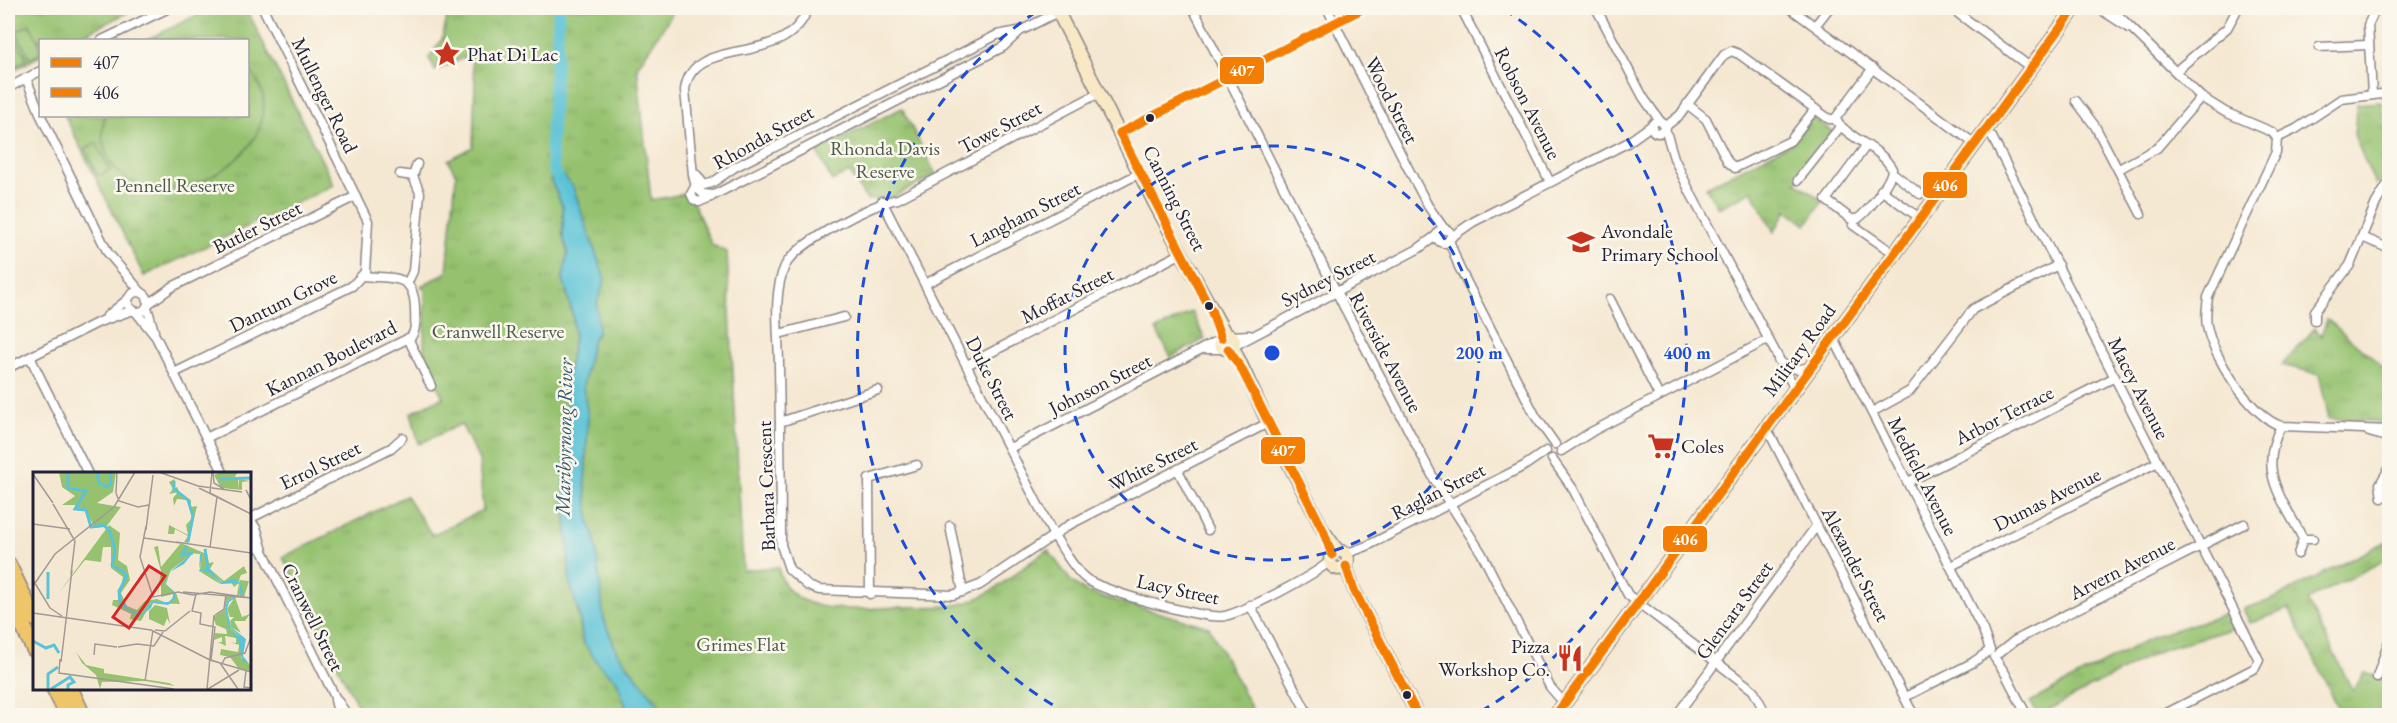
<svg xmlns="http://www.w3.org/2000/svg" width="2397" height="723" font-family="'EB Garamond',serif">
<defs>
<pattern id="grass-tufts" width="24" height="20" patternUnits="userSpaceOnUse" patternTransform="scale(1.5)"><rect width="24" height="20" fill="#96c270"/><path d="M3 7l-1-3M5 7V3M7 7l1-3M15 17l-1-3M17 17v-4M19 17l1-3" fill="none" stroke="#81a662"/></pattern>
</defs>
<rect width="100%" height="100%" fill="#fbf7ec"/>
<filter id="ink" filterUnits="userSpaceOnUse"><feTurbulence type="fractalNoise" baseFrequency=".0167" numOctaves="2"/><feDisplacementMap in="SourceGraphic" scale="12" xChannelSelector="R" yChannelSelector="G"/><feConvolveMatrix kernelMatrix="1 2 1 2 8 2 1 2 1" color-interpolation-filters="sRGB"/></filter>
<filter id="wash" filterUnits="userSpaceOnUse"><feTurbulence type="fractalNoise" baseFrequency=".008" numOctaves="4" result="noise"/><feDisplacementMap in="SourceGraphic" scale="24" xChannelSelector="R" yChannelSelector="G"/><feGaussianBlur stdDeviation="1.35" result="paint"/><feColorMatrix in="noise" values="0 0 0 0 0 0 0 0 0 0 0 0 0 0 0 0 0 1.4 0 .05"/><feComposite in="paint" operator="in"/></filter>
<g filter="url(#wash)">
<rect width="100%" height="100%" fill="#f5e8d2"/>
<g fill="url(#grass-tufts)" stroke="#5c7256" stroke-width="1.5">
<path d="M8 8H127L129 12 72 40H40V56L8 73Z"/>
<path d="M212 8H246L334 185 144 276 65 116H248V40H146Z"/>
<path d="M449 8H676L637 67 651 200 689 193 712 245 727 252 743 570 778 567C788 621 863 608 902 607 925 606 950 609 971 601 999 591 1023 565 1048 550L1071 581 1086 592 1209 627 1255 715H667L617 652 604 620 581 520 584 273 552 170 551 181 563 207V236L568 252 563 278 573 317 574 337 566 382 568 424 564 478 570 584 575 594 583 642 617 681 629 715H362L283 557 406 496 432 535 483 510 479 460 461 424 419 444 411 413 443 397 424 359 425 290 421 286 447 272 456 175 448 160 473 147 475 81 470 55 435 71 429 58 442 39Z"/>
<path d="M2382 102 2387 140 2385 179 2375 185 2354 135 2357 104Z"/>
<path d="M902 108 936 175 893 197 867 200 849 172 832 181 817 151Z"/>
<path d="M1812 117 1833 132 1796 182 1823 201 1806 225 1787 210 1774 232 1752 191 1718 208 1706 187 1792 143Z"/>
<path d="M1192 312 1205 339 1171 357 1156 330Z"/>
<path d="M2327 319 2389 372V425L2374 421 2329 419 2319 374 2282 365 2315 328 2321 336Z"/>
<path d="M2389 540V558L2307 600 2353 691 2364 673 2386 680 2389 668V715H2330L2338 707 2289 609 2250 623 2243 609 2271 600Z"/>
<path d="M2227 614 2234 628 2161 650 2039 715 2030 702 2154 636Z"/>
</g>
<g fill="#96c270" stroke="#5c7256" stroke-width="1.5">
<path d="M30 25 40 45V54L30 59 16 31Z"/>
<path d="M13 33 27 60 13 67 8 56V36Z"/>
<path d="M248 68C311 140 167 231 114 167 102 152 100 134 105 116H248Z"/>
<path d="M96 143 110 170 98 176 85 149Z"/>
</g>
<path fill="#5bc3d7" stroke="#3e7289" stroke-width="1.5" d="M553 169 565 177 573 187 605 280 597 302 598 332 592 341 583 387 588 416 585 485 590 524 595 539 604 620 617 652 667 715H629L617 681 599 665 583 642 579 613 570 584 564 478 568 424 566 382 574 337 573 317 563 278 568 252 563 236V207L551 181Z"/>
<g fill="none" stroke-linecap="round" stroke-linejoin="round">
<path stroke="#5bc3d7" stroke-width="12" d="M559 8 551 144 553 169 561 184"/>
</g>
</g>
<g filter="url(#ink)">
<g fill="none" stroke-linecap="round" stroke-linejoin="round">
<defs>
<g id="street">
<path d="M808 8C786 71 692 32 685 90L693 175 696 187 703 194 714 195 1003 47 1020 31 1058 12"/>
<path d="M1193 8 1343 305 1433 477 1482 554 1550 687 1564 703"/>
<path d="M1327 8 1407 166 1428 206 1445 230"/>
<path d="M1461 8 1550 182"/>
<path d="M1596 8 1643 97 1660 121"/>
<path d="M1790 8 1975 144"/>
<path d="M1951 8 2030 67"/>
<path d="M2098 8 2129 28"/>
<path d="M2111 8 2201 97 2225 112 2272 132 2277 138 2276 152 2208 297C2207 307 2205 316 2207 326 2212 356 2251 416 2281 426L2390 430"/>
<path d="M1815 26 1829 8"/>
<path d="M102 40 169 8"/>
<path d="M2319 47 2368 45"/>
<path d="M2176 71 2227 28 2238 8"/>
<path d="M26 78 40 113"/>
<path d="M8 88 40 71"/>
<path d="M1099 93 898 199C873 203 796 243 785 266 772 294 779 335 779 366 780 425 781 485 781 545L789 569 808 586 819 590 953 595 980 585 1069 525 1268 423"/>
<path d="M2372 94 2368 25 2376 8"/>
<path d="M2076 101 2095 126 2141 214"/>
<path d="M1687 104 1706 119 1728 162 1735 168 1790 141 1815 109"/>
<path d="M41 116 108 253 141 292"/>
<path d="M1835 119C1849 140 1881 147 1892 169 1892 180 1867 213 1857 219H1851L1826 200 1866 146"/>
<path d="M1835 119 1873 68"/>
<circle cx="1658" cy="127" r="6"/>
<path d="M1665 127 1680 115 1724 55 1731 51 1739 54 1829 119H1835"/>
<path d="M1665 128 1674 158 1690 192 1795 389"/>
<path d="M1985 131 1992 137 2259 660 2255 668 2161 716"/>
<path d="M1120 133 1364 8"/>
<path d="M2277 138 2296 129 2341 99 2390 93"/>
<path d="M2119 169 2157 148 2201 97"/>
<path d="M1893 173 1920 194"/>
<path d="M400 174 413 176 417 164"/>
<path d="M697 175 704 185 712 183 735 167 997 35 1019 31"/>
<path d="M1798 180 1840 127"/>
<path d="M696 185 691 194 694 200 699 202 711 197"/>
<path d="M1881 190 1913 213"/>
<path d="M882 201 1053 534C1063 548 1072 567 1085 578 1100 591 1206 620 1225 616 1248 610 1313 576 1330 561"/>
<path d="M1853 225 1886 248"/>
<circle cx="1444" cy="236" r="7"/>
<path d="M2362 237 2390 249"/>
<path d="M1450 238 1473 222 1627 143 1652 125"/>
<path d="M1449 240 1459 267 1536 417 1555 444"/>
<path d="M408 282 413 271 420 193 413 176"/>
<path d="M925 284 1140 173"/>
<circle cx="138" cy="302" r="10"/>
<path d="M1610 299 1659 396"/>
<path d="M148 304 172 287 356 196"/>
<path d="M147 307 154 331"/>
<path d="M136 312 156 337 224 474"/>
<path d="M107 316 128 299"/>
<path d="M2315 320V311L2350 265 2376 203 2387 185"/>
<path d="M779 334 844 317"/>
<path d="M1232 336 1249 335"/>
<path d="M1833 337 1983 630 1990 650"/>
<path d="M408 338 431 386"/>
<path d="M1234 346 1418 249 1437 235"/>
<path d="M1205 349H1224"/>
<path d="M30 357 88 474"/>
<path d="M1778 360C1787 368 1799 372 1810 366"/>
<path d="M967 365 1182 253"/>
<path d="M8 368 99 322 133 310"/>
<path d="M174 373 352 286 365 272 368 221 263 8"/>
<path d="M1872 412 1910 391 1973 309 2058 265"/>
<path d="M780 422 878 390"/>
<path d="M2281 426C2257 472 2282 498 2303 539"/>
<path d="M1765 430 1771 436 1914 716"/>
<path d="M2369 432 2390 438"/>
<path d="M206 438 411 337C417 329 415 318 415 308 414 272 392 279 363 276"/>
<path d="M1010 448 1221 339"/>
<path d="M1561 451 1593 431 1767 340"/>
<path d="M1552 459 1573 489 1628 595 1753 690 1767 716"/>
<path d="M1178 470 1208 530"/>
<path d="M1908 482 2115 377"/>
<path d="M2382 498 2380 484 2390 467"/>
<path d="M249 517 257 530 263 551 335 697 348 716"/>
<path d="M249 519 391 448 402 438"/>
<path d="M950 526 963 592"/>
<path d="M249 534 260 549"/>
<path d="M1345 554 1367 546 1524 466 1546 451"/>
<path d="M2298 554 2303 539H2313"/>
<path d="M1951 566 2158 462"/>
<path d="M870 594 869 479 917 465"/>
<path d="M1250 605 1309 716"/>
<path d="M1999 653 2014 641 2244 524"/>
<path d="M1994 657 2005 673 2027 716"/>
<path d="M2377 677 2390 638"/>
<path d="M1905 697 1972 663 1989 651"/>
<path d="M335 700 339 716"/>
<path d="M1676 716 1817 525"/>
<path d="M1904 716 1912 711"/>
</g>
<g id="secondary">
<path d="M1056 8 1156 206 1226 335"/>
<circle cx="1227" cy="342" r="7"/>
<path d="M1233 347 1268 423 1323 530 1338 551"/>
<circle cx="1339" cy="560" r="9"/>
<path d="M1346 566 1354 590 1418 716"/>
</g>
<path id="primary" d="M1555 716 2075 8"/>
<g id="highway">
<path d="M8 564 34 618"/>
<path d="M8 595 34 649"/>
<path d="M54 688 68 716"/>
<path d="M70 688 83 716"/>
</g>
</defs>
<use href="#street" stroke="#8c8586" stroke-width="11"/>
<use href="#secondary" stroke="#8c8586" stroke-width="15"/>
<use href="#primary" stroke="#8c8586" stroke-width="16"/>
<use href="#highway" stroke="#8c8586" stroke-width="18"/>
<use href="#street" stroke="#fff" stroke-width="8"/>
<use href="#secondary" stroke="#f8e8c3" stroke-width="12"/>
<use href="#primary" stroke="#eec569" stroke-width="14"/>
<use href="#highway" stroke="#eec569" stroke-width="15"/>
<defs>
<g id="bus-1">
<path d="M1120 133 1364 8"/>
<path d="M1120 133 1211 310 1221 338"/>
<path d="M1228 349 1241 368 1323 530 1332 555"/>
<path d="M1346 566 1354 590 1418 716"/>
</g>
<path id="bus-2" d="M1555 716 2075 8"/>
</defs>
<use href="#bus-1" stroke="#fbf7ec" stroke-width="14"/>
<use href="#bus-2" stroke="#fbf7ec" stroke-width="14"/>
<use href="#bus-1" stroke="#f47d03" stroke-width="9"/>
<use href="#bus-2" stroke="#f47d03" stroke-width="9"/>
</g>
</g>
<g fill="none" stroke="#1d4ed8" stroke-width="3" stroke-dasharray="10 8">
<circle cx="1272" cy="353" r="207"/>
<path d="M1068 714A415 415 0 0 1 1040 9M1504 9A415 415 0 0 1 1476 714"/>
</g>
<defs>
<symbol id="sight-bare" viewBox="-9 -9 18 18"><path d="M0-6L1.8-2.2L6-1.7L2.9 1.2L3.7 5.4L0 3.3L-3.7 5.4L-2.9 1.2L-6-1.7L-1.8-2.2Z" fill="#c8321e" stroke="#fbf7ec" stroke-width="2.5" paint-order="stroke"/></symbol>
<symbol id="school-bare" viewBox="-9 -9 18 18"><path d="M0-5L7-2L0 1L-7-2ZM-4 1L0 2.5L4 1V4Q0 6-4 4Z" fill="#c8321e" stroke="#fbf7ec" stroke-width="2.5" paint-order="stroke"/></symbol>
<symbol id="supermarket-bare" viewBox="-9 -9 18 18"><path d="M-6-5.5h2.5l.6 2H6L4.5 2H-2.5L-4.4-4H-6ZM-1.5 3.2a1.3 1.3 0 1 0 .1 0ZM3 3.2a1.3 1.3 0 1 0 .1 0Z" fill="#c8321e" stroke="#fbf7ec" stroke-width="2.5" paint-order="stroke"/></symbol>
<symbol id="restaurant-bare" viewBox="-9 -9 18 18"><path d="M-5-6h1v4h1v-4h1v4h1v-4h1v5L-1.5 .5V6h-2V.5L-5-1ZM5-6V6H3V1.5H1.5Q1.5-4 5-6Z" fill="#c8321e" stroke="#fbf7ec" stroke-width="2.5" paint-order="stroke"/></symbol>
</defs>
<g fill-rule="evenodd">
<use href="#sight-bare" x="428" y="35" width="38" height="38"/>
<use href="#school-bare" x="1562" y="223" width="38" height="38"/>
<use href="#supermarket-bare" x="1642" y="427" width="38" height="38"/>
<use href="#restaurant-bare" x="1551" y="639" width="38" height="38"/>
</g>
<g fill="#22223b" stroke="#fbf7ec" stroke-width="2">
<circle cx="1150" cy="118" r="5"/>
<circle cx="1209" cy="306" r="5"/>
<circle cx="1407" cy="695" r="5"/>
</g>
<g text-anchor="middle" stroke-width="5" stroke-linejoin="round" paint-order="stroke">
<g font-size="20" fill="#22223b" stroke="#fbf7ec" text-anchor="start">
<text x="467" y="61">Phat Di Lac</text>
<text x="1601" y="238">Avondale<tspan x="1601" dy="23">Primary School</tspan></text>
<text x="1681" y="453">Coles</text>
<text x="1550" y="653" text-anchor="end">Pizza<tspan x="1550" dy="23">Workshop Co.</tspan></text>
</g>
<g font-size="20" fill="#22223b" stroke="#fbf7ec">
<text transform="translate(325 95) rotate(64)" y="7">Mullenger Road</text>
<text transform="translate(1392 100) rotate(63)" y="7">Wood Street</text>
<text transform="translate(1528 103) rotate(63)" y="7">Robson Avenue</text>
<text transform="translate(1000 127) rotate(-28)" y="7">Towe Street</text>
<text transform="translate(763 137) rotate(-29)" y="7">Rhonda Street</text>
<text transform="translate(1175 198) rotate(63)" y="7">Canning Street</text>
<text transform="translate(1025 214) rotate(-27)" y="7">Langham Street</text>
<text transform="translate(257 227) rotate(-26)" y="7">Butler Street</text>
<text transform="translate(1328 278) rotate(-27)" y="7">Sydney Street</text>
<text transform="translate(1067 295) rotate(-27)" y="7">Moffat Street</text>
<text transform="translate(283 301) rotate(-26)" y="7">Dantum Grove</text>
<text transform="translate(1799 350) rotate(-54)" y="7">Military Road</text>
<text transform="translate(1386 352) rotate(62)" y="7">Riverside Avenue</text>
<text transform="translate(331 358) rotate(-27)" y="7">Kannan Boulevard</text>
<text transform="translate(992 378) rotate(63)" y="7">Duke Street</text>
<text transform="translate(1100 384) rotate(-27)" y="7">Johnson Street</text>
<text transform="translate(2139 388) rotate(63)" y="7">Macey Avenue</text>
<text transform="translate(2004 415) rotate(-27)" y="7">Arbor Terrace</text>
<text transform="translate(1153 464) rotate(-27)" y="7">White Street</text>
<text transform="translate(320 465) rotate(-26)" y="7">Errol Street</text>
<text transform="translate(1923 476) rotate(63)" y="7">Medfield Avenue</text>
<text transform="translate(766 486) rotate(-92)" y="7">Barbara Crescent</text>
<text transform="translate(1438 491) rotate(-27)" y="7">Raglan Street</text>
<text transform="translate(2047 499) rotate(-27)" y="7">Dumas Avenue</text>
<text transform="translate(1856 564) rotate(63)" y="7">Alexander Street</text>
<text transform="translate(2122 568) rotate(-27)" y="7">Arvern Avenue</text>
<text transform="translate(1178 589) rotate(12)" y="7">Lacy Street</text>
<text transform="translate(1734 610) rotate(-54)" y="7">Glencara Street</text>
<text transform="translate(313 617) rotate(64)" y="7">Cranwell Street</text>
</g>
<g font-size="20" fill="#4b5a4e" stroke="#fbf7ec">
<text x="885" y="155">Rhonda Davis<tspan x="885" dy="23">Reserve</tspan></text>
<text x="175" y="192">Pennell Reserve</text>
<text x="498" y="338">Cranwell Reserve</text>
<text x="741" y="651">Grimes Flat</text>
</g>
<g font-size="21" font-style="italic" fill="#365a72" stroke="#fbf7ec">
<text transform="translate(564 437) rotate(-89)" y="7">Maribyrnong River</text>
</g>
</g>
<g transform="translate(33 472)">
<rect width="218" height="218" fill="#f5e8d2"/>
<path d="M26 0H83L80 20 64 31 88 35 73 55 62 56 52 37 46 39 42 33H29L42 24 29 15ZM187 0H205L201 6 185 8 205 7 206 17V7L217 9 209 10V18L188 16 181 3ZM142 7 141 17 144 15 148 24 158 28V35L164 34 167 22 155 71 151 70 155 64 142 57 141 62H135L136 53 155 63 153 53 159 46 154 28 144 27 141 34 140 26 145 20 136 22 140 17 136 10ZM76 53 87 61 85 88 94 94 97 108 88 121 94 134 104 138 112 129 124 127 134 131 140 126V122L128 125V105L124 126 128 99 121 75 125 74 128 95 148 71 171 81 173 76 176 91 181 90 177 97 191 109 211 94 214 101 208 103 206 108 216 109 211 125 207 124V109L189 110 177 99 167 98 168 81H160L138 98 132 112 143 121 147 132 118 131 108 149 97 147 98 142 79 133 80 128H85L90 105 78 96V75H70L68 90 52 88 25 122ZM166 99 177 100 187 112 199 108 206 111 207 120V122L194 129 192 137 197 156 211 168 208 186 217 193V199L206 197 197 185 187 183 188 177 205 180 206 173 197 170 203 171V166L192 164 193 174 185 170H189V165L181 168 182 161 194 162 193 157 183 153 180 145 191 138 193 125 204 123 206 111 201 115 198 110 187 112ZM202 125 209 145 217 142 212 149H201L208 161 198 155 197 149 201 145H197L194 137ZM122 133 134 136 137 152 134 146 131 154 116 147V139ZM43 180 53 193 71 197V201L136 211 142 214 112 209 69 210 67 217 63 203 49 191Z" fill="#96c270"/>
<path d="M167 81 169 83 166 98 176 96 188 110 201 107 207 110 210 121 196 130 194 137 198 155 213 167 210 184 217 193 209 188 205 167 196 159 207 164 197 156 190 157 196 155 192 137 194 129 207 122 206 111 188 112 177 101 166 99 167 82H159L151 92 137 100 133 112 142 121V127L138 131 135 133 120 131 118 136 109 143 101 142 92 136 109 142 119 130H138L141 121 132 112 137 100 158 82Z" fill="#5bc3d7"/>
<path fill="none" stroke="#5bc3d7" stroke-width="3" d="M35 0V16L53 19 42 37 53 38 58 55 71 53 77 60 82 78 79 93 92 101 93 106 86 119 87 131 95 137M64 0 66 11 74 15 78 12 77 0M186 7 218 6M141 9V17L155 28 160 44 155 70M154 74 149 83 160 81M172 77 175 98M15 100V127M0 169 13 176 21 173 26 181M15 217V202L25 195M18 217 37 205 41 210 35 213V217"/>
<path fill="none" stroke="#a19996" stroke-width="1.5" d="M84 0 83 21 86 29 105 35 116 33 113 58M126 0 165 14 209 20M180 0 181 11 191 17M0 2 20 31M166 16 218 42M177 21 218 42M177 21 179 0M218 27 213 18 218 28M20 32 42 69 38 102M116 35 120 3M0 52 37 57M113 54 107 85 120 125 145 120 160 123M111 66 147 71M143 70 218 81M177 75 184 25M0 108 17 136 29 144M0 114 22 82 81 35 102 0M150 120 218 126M163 122 159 139 168 141 167 152 182 155 178 188 187 191 205 217M160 123 177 120 218 126M0 141 118 158 177 188 218 200M182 143 191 137 193 122M122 158 132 159 157 139M104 172 121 174 130 160M85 175 104 172M61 183 62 172 84 175M27 187 26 201 141 217M28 190 39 98M189 192 192 186 212 181 218 165M213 199 211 215 218 216M112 209 120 158M174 217 181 143M175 217 206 198"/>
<path fill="#d62828" fill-opacity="0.15" stroke="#d62828" stroke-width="3" d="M116 94 132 104 96 156 80 145Z"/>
<rect width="218" height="218" fill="none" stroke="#22223b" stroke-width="3"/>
</g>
<circle cx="1272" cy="353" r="9" fill="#1d4ed8" stroke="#fbf7ec" stroke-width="3"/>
<g font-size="18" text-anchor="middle" font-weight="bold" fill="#1d4ed8" stroke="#fbf7ec" stroke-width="5" stroke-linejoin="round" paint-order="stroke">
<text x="1479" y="359">200 m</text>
<text x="1687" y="359">400 m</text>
</g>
<g stroke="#fbf7ec" stroke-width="2">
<rect x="1219" y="56" width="46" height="29" rx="6" fill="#f47d03"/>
<rect x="1922" y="171" width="46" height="28" rx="6" fill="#f47d03"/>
<rect x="1260" y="436" width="46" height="29" rx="6" fill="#f47d03"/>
<rect x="1662" y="525" width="46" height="28" rx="6" fill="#f47d03"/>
</g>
<g font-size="16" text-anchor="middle" font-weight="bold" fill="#fff">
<text x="1242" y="76">407</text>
<text x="1945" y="191">406</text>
<text x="1283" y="456">407</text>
<text x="1685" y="545">406</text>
</g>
<rect width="2397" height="723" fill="none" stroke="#fbf7ec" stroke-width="30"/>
<rect x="39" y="39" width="210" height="78" fill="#fbf7ec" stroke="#a4a2a5" stroke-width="1.5"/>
<rect x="51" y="58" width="30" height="9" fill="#f47d03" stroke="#a4a2a5" stroke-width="1.5"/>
<text x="93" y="69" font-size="18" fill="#22223b">407</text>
<rect x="51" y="88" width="30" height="9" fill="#f47d03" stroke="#a4a2a5" stroke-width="1.5"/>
<text x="93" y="99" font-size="18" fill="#22223b">406</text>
</svg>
